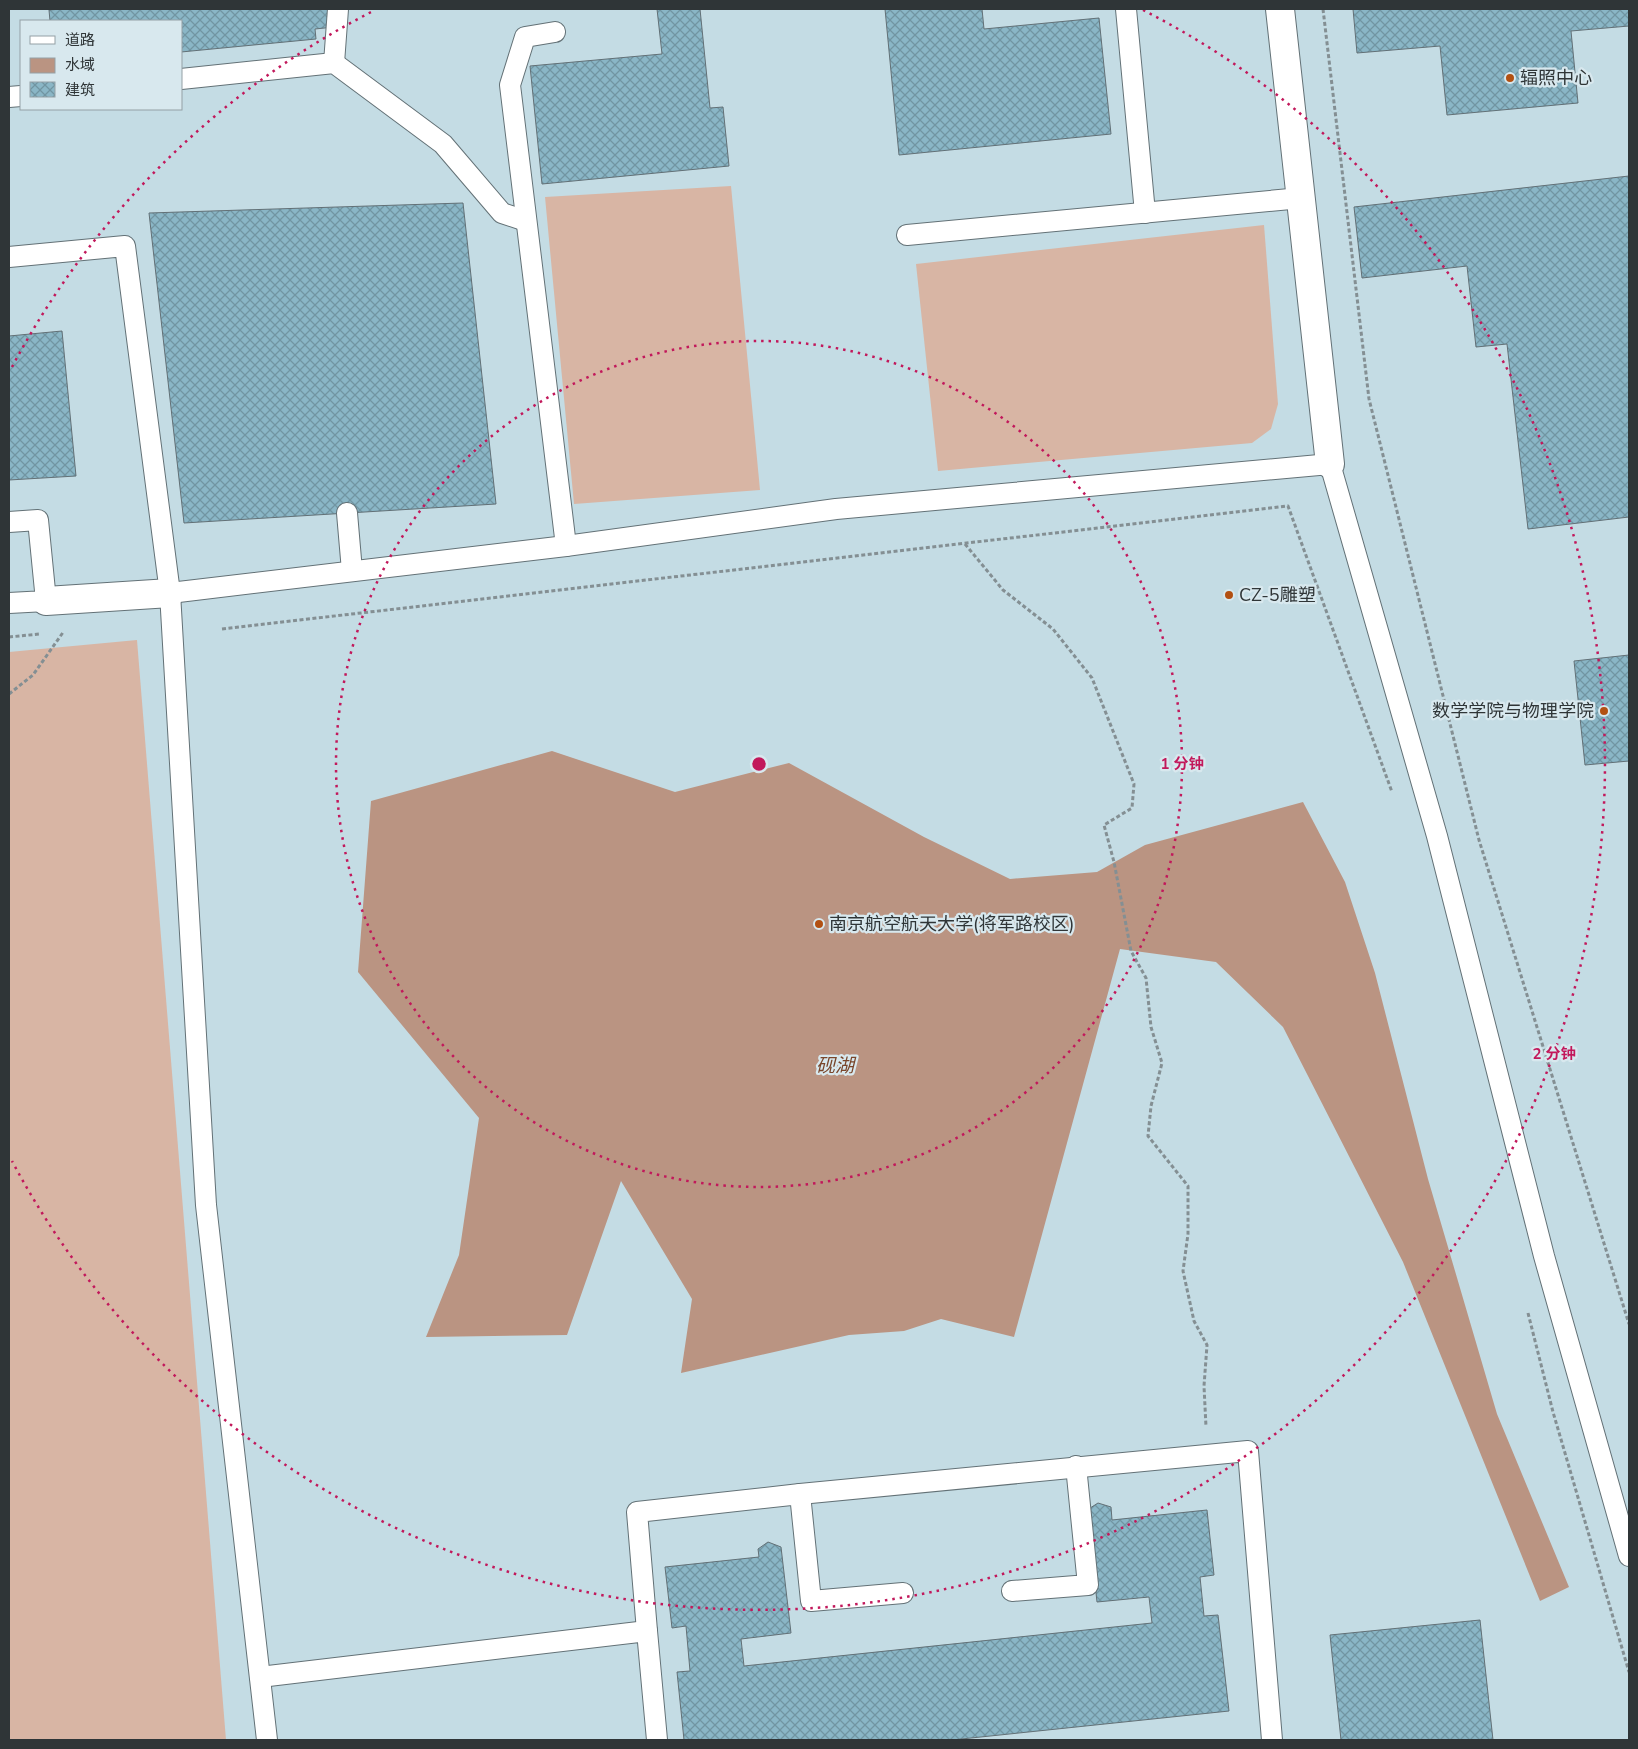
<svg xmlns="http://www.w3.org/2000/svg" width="1638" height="1749" font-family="'Nunito Sans','Noto Sans SC',sans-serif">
<defs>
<pattern id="building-cross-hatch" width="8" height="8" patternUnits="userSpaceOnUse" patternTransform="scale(1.25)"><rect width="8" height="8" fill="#8ab6c6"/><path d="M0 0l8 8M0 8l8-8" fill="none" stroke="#7195a2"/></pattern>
</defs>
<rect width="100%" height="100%" fill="#d8e8ee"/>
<path fill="#c4dce4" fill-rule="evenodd" d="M9 9H1629V1740H9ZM21 21H181V109H21Z"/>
<g fill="#d8b5a4">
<path d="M731 186 760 490 574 504 545 197Z"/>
<path d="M1264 225 1278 404 1271 429 1252 443 938 471 916 264Z"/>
<path d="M137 640 226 1740H9V652Z"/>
</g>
<path fill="#ba9482" d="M552 751 675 792 789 763 924 837 1010 879 1097 872 1145 845 1303 802 1345 882 1375 973 1428 1179 1497 1414 1569 1587 1540 1601 1403 1262 1283 1027 1216 962 1120 949 1014 1337 941 1319 904 1331 849 1335 681 1373 692 1299 621 1181 567 1335 426 1337 459 1255 479 1118 358 972 371 801Z"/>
<g fill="url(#building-cross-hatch)" stroke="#627076">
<path d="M62 9H332L334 27 315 29 316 39 181 52V21H50L49 10Z"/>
<path d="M657 9H700L710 108 723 107 729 166 542 184 530 66 662 54Z"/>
<path d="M885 9H982L984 29 1099 18 1111 134 899 155Z"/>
<path d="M1353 9H1629V26L1571 31 1578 103 1447 115 1440 46 1357 53Z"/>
<path d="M1629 176V517L1528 529 1507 344 1476 347 1467 266 1362 278 1354 207Z"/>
<path d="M463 203 496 504 184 523 149 213Z"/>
<path d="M62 331 76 476 9 480V336Z"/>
<path d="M1629 655V761L1585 765 1574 661Z"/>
<path d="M1098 1503 1111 1507 1112 1520 1207 1510 1214 1575 1200 1577 1204 1616 1218 1615 1229 1711 952 1740H684L677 1672 690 1671 686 1626 672 1628 665 1567 759 1557 758 1549 768 1542 781 1547 791 1633 741 1639 744 1666 1152 1623 1149 1597 1097 1602 1087 1510Z"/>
<path d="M1480 1620 1493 1740H1341L1330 1635Z"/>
</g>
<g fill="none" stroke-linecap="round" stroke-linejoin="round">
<defs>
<g id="service">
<path d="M1126 9 1145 213"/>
<path d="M555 32 525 37 510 85 566 546"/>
<path d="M334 63 338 9"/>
<path d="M181 79 334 63 443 144 502 213 526 221"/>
<path d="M9 97 21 96"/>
<path d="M907 235 1301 198"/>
<path d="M9 257 125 246 170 593"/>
<path d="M347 513 352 571"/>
<path d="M9 522 38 520 46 601 9 603"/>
<path d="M800 1494 1248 1451 1272 1740"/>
<path d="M1012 1591 1088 1585 1076 1466"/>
<path d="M647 1631 637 1512 800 1494 811 1601 903 1593"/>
<path d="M260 1677 647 1631 657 1740"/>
<path d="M267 1740 206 1205 170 593 566 546 836 509 1330 464 1437 836 1544 1256 1629 1556"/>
</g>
<g id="minor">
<path d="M1280 9 1330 464"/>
<path d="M46 601 170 593"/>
</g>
</defs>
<use href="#service" stroke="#637176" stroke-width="22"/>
<use href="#minor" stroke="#637176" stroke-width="30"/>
<g stroke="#848f93" stroke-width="3" stroke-dasharray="4 2.5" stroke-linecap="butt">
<path d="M1323 9 1369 399 1479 840 1629 1324"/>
<path d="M965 544 1003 590 1053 629 1092 678 1134 784 1132 808 1104 825 1114 862 1131 951 1146 978 1151 1027 1162 1063 1151 1106 1148 1136 1188 1186V1234L1183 1271 1194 1321 1207 1345 1204 1386 1206 1427"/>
<path d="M222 629 1288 506 1392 792"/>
<path d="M9 637 40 634"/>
<path d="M9 694 33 675 64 631"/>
<path d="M1528 1313 1553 1412 1629 1672"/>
</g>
<use href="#service" stroke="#fff" stroke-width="20"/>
<use href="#minor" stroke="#fff" stroke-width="28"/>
</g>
<g fill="none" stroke="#c2185b" stroke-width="2.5" stroke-dasharray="2.5 5">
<circle cx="759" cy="764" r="423"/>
<path d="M12 367A846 846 0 0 1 375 10M1143 10A846 846 0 1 1 12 1161"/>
</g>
<g fill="#b25012" stroke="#d8e8ee" stroke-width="2">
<circle cx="1510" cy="78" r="5"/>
<circle cx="1229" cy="595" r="5"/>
<circle cx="1604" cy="711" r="5"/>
<circle cx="819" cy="924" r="5"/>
</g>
<g text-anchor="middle" stroke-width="4.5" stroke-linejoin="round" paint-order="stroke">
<g font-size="18" fill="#2f3537" stroke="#d8e8ee" text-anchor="start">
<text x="1520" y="84">辐照中心</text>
<text x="1239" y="601">CZ-5雕塑</text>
<text x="1594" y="717" text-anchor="end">数学学院与物理学院</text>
<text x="829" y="930">南京航空航天大学(将军路校区)</text>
</g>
<g font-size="19" font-style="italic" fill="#79452a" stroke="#d8e8ee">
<text x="835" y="1072">砚湖</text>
</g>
</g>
<circle cx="759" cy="764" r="8" fill="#c2185b" stroke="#d8e8ee" stroke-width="2.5"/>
<g font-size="15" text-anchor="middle" font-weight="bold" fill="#c2185b" stroke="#d8e8ee" stroke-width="4.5" stroke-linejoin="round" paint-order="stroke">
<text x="1182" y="769">1 分钟</text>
<text x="1554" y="1059">2 分钟</text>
</g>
<rect width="1638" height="1749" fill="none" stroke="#2f3537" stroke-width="20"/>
<rect x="20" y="20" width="162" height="90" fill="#d8e8ee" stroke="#94a0a5"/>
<rect x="30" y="36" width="25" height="8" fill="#ffffff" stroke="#94a0a5"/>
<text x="65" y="45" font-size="15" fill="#2f3537">道路</text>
<rect x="30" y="58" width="25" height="15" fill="#ba9482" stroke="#94a0a5"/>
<text x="65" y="70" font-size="15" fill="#2f3537">水域</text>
<rect x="30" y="82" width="25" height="15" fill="url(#building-cross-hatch)" stroke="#94a0a5"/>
<text x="65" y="95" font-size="15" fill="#2f3537">建筑</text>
</svg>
